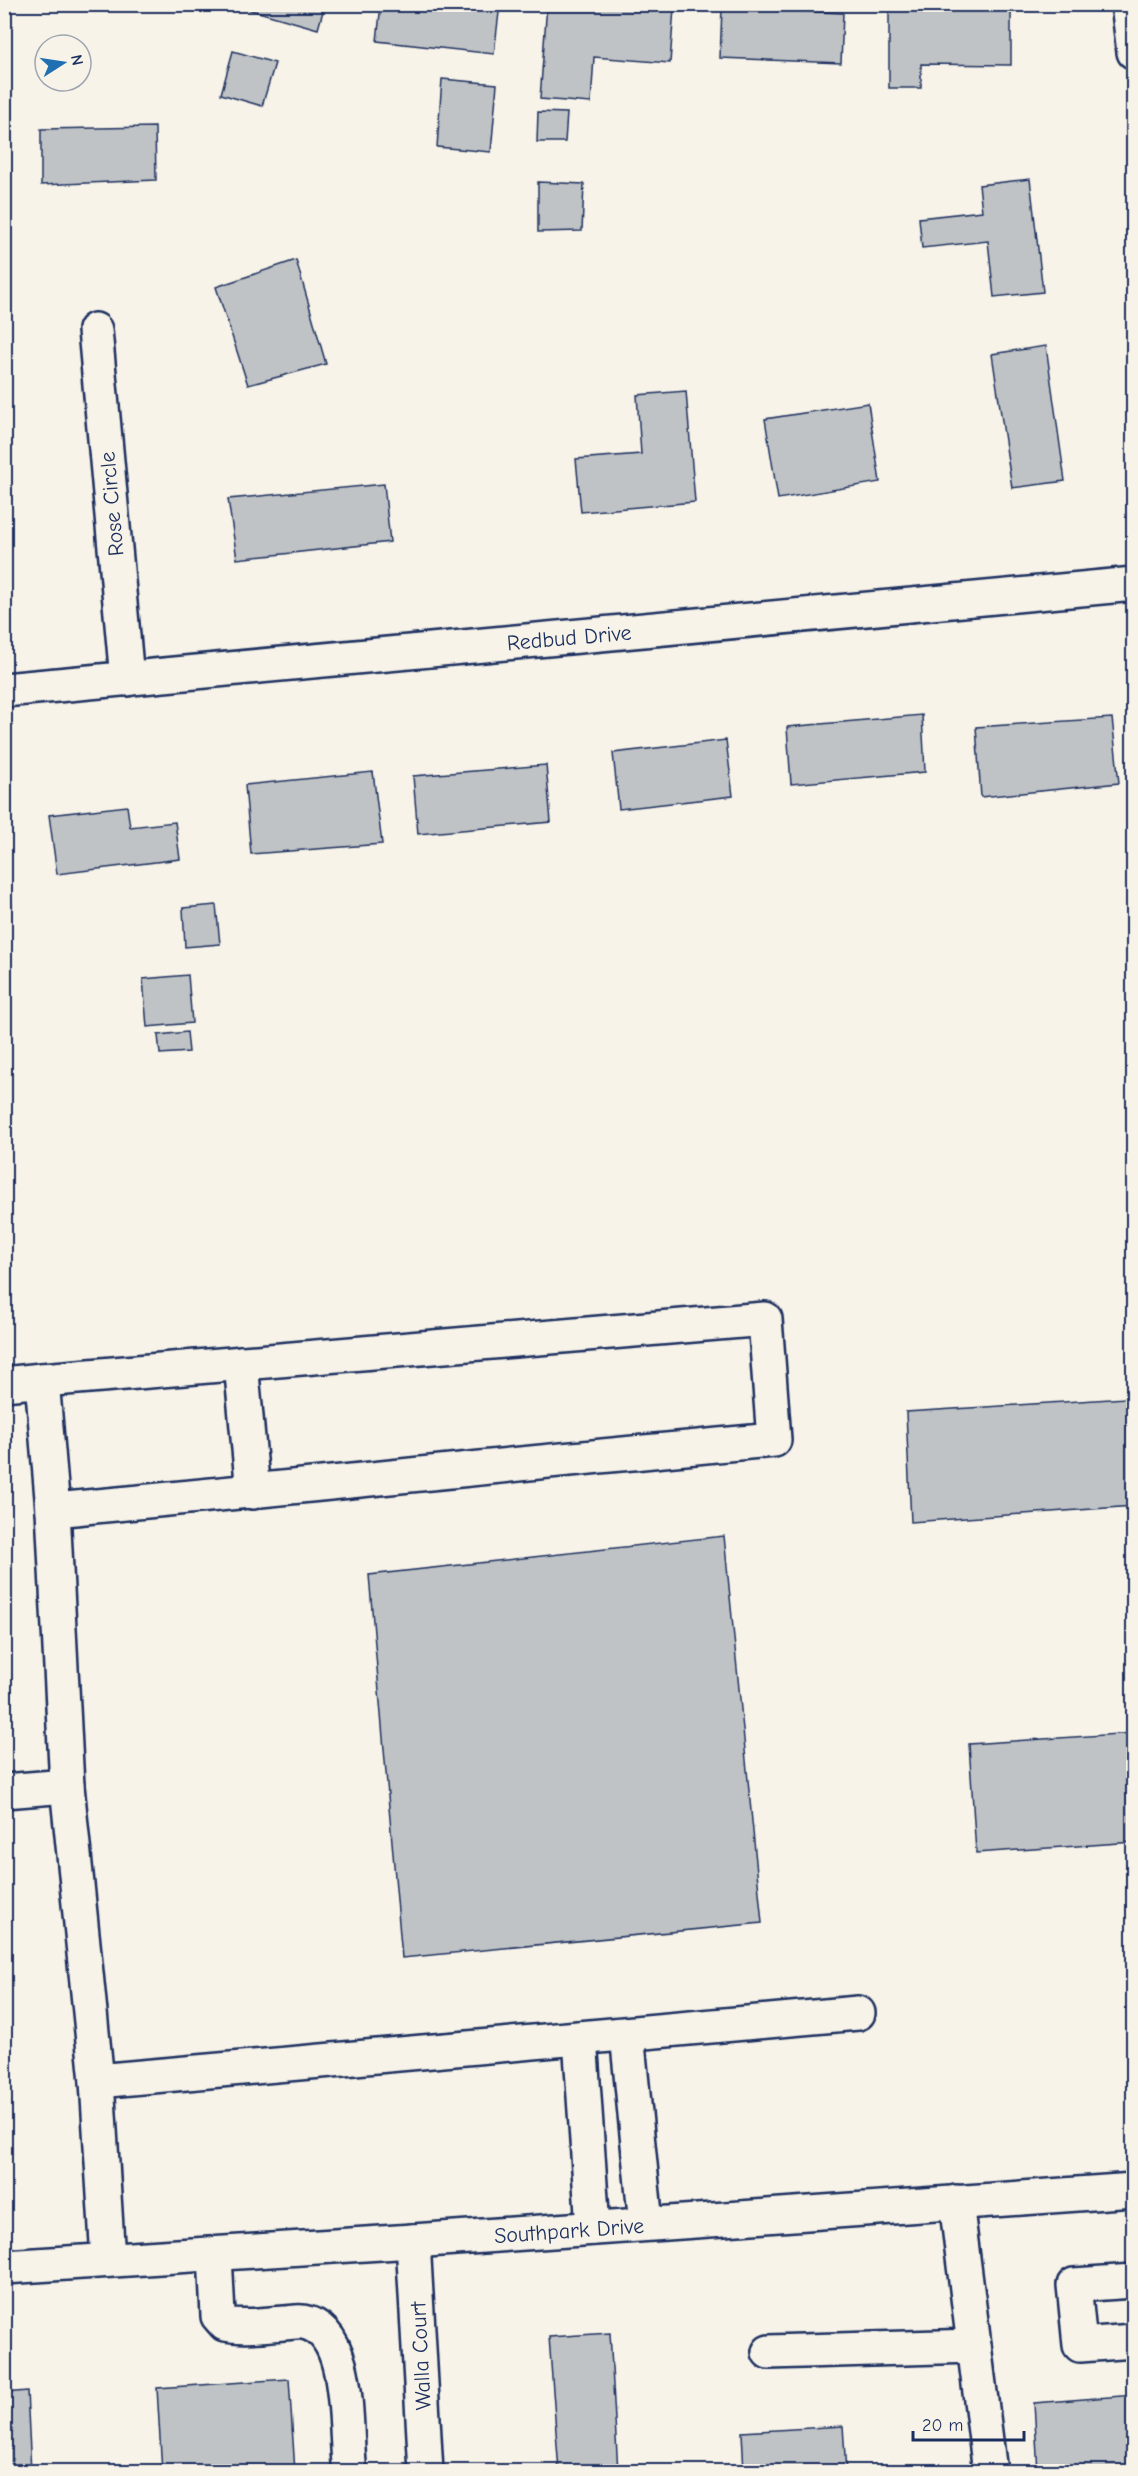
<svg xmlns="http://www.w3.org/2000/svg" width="1138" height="2476" font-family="'Comic Neue',sans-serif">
<rect width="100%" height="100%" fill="#f7f3e8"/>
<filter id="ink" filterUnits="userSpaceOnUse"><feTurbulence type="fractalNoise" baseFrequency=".0167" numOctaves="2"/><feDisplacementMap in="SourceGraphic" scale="12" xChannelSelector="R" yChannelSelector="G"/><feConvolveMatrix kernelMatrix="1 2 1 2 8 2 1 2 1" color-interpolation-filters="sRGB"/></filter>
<g filter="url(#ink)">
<g fill="#c0c3c5" stroke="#1b2f5e" stroke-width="1.5">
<path d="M230 4H325L318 29Z"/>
<path d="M381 4H500L494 54 377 41Z"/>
<path d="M547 4H633L674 8 670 63 594 57 591 103 540 99Z"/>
<path d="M889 4H1011V65L921 64V88H889Z"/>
<path d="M722 8 843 13 841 63 720 58Z"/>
<path d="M233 51 275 63 262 106 221 94Z"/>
<path d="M442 79 497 84 491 152 437 147Z"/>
<path d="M538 112 567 113 565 142H537Z"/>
<path d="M155 127 156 180 41 185V129Z"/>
<path d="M1030 179 1043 292 994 297 988 241 922 248 919 218 982 211 979 185Z"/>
<path d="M538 182 584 184 582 231 538 232Z"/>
<path d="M296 260 326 364 248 385 216 287Z"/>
<path d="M1046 346 1065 481 1012 488 992 354Z"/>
<path d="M686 391 695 502 581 512 576 459 641 454 637 395Z"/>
<path d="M868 403 880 482 778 499 765 419Z"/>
<path d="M384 484 390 542 237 559 228 499Z"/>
<path d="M922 715 925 772 791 784 787 727Z"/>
<path d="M1112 718 1119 783 981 797 976 727Z"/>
<path d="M726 740 733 796 619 809 613 753Z"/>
<path d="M546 765 551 822 418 834 413 776Z"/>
<path d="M373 772 382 844 251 854 245 785Z"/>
<path d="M127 806 130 827 175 822 180 859 57 874 49 815Z"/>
<path d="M4 838 12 907H4Z"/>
<path d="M216 905 220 944 185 947 183 908Z"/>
<path d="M188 975 192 1023 147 1027 143 979Z"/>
<path d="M187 1032 189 1052 160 1054 158 1035Z"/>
<path d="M1126 1398 1134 1506 911 1522 906 1412Z"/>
<path d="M724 1536 762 1923 402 1958 369 1575Z"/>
<path d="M1134 1733V1842L976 1853 969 1744Z"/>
<path d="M610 2333 618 2472H559L549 2337Z"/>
<path d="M289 2379 295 2472H162L157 2388Z"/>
<path d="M27 2391 31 2472H4V2393Z"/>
<path d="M1134 2395V2472H1038L1034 2403Z"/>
<path d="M843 2426 846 2472H744L742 2432Z"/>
</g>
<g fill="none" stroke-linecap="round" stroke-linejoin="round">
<defs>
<g id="minor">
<path d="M1128 4 1134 52"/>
<path d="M95 330 127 679"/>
<path d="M4 690 1134 584"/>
<path d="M241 1363 253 1492"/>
<path d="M42 1380 765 1319 774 1440C533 1461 294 1488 53 1510"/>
<path d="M4 1384 42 1380 53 1510 67 1786 97 2081 108 2260"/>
<path d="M4 1791 67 1786"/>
<path d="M627 2034 646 2224"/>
<path d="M580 2038 593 2228"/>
<path d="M97 2081 858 2013"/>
<path d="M956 2202 990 2472"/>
<path d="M413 2241 426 2472"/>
<path d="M215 2254 218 2316 225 2324C244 2328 265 2324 284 2323 290 2323 297 2321 303 2322 354 2330 344 2434 350 2472"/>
<path d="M4 2267 413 2241 1134 2190"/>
<path d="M1134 2281 1074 2285 1080 2345 1134 2341"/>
<path d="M769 2352 974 2346"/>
</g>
</defs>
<use href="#minor" stroke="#1b2f5e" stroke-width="38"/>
<use href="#minor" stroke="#f7f3e8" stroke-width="33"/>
</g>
</g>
<g text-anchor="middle" stroke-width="4.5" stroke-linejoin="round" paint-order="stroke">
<g font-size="22" fill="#1b2f5e" stroke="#f7f3e8">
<text transform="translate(111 504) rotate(-95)" y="8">Rose Circle</text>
<text transform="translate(569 637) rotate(-5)" y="8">Redbud Drive</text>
<text transform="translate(569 2230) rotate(-4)" y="8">Southpark Drive</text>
<text transform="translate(420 2356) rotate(-93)" y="8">Walla Court</text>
</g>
</g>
<rect width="1138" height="2476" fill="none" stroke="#f7f3e8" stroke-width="24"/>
<rect x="12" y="12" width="1114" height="2452" fill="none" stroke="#1b2f5e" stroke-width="2" filter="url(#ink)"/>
<g transform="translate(63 63) rotate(78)"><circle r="28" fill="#f7f3e8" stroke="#9fa5b1" stroke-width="1.5"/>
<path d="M0-4.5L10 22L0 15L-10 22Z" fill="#1f6fb2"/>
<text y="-9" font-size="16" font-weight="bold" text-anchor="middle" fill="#1b2f5e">N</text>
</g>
<path d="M913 2431v9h111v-9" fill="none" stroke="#1b2f5e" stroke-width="3"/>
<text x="922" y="2431" font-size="18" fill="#1b2f5e" stroke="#f7f3e8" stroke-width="4.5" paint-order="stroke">20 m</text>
</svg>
